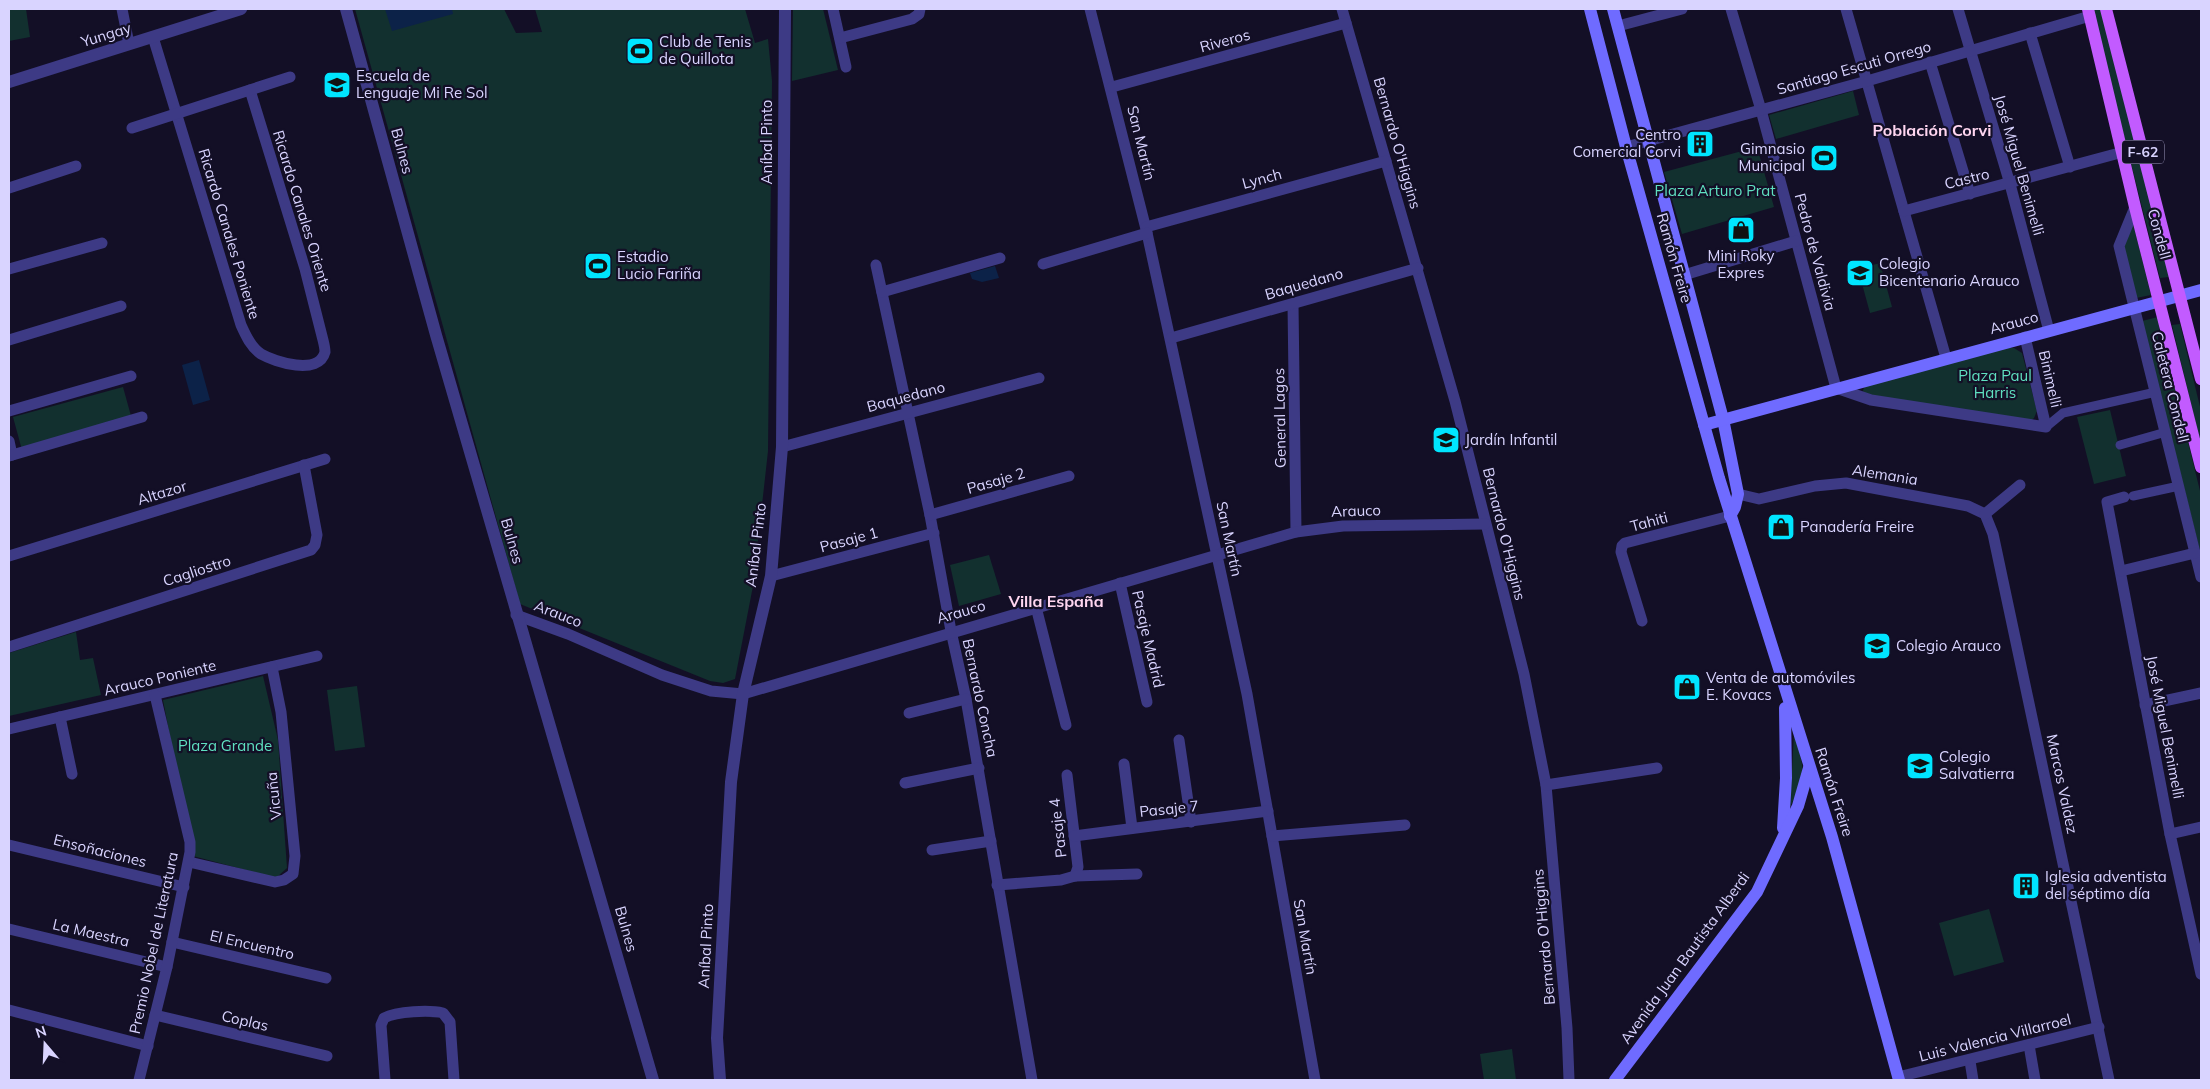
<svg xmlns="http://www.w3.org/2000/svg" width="2210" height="1089" font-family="Mulish,sans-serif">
<rect width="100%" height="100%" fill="#130f26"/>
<g fill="#12302f">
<path d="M9 9H26L30 37 9 41Z"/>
<path d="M355 9H504L516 33 542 32 535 9H745L755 43 768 39 772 81 768 451 753 586 735 679 723 683 710 681 520 604Z"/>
<path d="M793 9H823L838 70 792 81Z"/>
<path d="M2092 9H2102L2169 277 2160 278Z"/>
<path d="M1853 91 1859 115 1776 139 1769 115Z"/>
<path d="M1757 147 1774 207 1682 234 1664 172Z"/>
<path d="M2133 223 2151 295 2136 298 2124 247Z"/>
<path d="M1880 263 1892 307 1870 313 1858 269Z"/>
<path d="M2158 317C2161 330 2158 329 2158 340 2158 353 2165 372 2173 381L2201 495V555L2142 321Z"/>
<path d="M2180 324 2201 411V445L2172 325Z"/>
<path d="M2004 348H2014L2022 353 2037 411 2034 418 2028 423 1864 395 1863 390 1865 386Z"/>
<path d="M123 387 131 416 22 450 13 417Z"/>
<path d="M2110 410 2126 476 2094 484 2077 417Z"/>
<path d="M989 555 1001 594 959 606 950 565Z"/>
<path d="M76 632 80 660 93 658 101 695 9 716V653Z"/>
<path d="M263 676 278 740 287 868 276 878 193 856 163 700Z"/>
<path d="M357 686 365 747 335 751 327 690Z"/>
<path d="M1794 733C1804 770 1808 772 1790 807Z"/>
<path d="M1989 909 2004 962 1954 976 1939 923Z"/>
<path d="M1512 1049 1516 1080H1484L1480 1054Z"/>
</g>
<g fill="#0c2248">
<path d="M385 9H452L453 14 392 31Z"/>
<path d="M995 266 999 278 982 282 972 279 970 273Z"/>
<path d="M199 360 210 400 193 405 182 365Z"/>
</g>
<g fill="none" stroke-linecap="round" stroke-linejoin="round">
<g stroke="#3d3a85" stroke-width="9">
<path d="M2046 427 2063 413 2156 392"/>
<path d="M2120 445 2166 432"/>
<path d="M2133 496 2179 486"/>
</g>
<g stroke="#3d3a85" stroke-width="11">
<path d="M122 9 129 44"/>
<path d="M833 9 846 67"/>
<path d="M1090 9 1147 233 1247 694 1315 1080"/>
<path d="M1342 9 1455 401 1524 674 1546 785 1567 1028 1569 1080"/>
<path d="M1731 9 1761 110 1836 388 1871 400 2046 427 2025 337"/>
<path d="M1846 9 1946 358"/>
<path d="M1958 9 2010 184 2049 331"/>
<path d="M1618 26 1682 9"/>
<path d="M2030 33 2070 167"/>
<path d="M153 37 241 325C246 336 251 347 261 354 275 362 319 376 325 352 325 349 324 344 323 340L305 269 250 90"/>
<path d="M840 38 912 19 919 14 920 9"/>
<path d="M1930 62 1970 194"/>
<path d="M1112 87 1346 23"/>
<path d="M132 128 290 77"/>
<path d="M1626 147 1867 81 2090 16"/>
<path d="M9 188 76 166"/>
<path d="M2135 207 2119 246 2201 577"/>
<path d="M1904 211 2123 152"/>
<path d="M1146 227 1386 161"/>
<path d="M1043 264 1147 233"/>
<path d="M876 265 930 515 951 631 966 699 1032 1080"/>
<path d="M9 269 102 243"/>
<path d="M1684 275 1796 241"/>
<path d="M882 292 1000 258"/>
<path d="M1293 304 1296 532"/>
<path d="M1171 338 1418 268"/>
<path d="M9 340 121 306"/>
<path d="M9 411 131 376"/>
<path d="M9 441 12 455"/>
<path d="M782 447 1039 378"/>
<path d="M9 456 142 417"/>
<path d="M1738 494 1759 499 1815 486 1846 483 1968 506 1985 514 1993 534 2109 1080"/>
<path d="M2124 497 2107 502 2170 834 2201 974"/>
<path d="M1985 514 2020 485"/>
<path d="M930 515 1069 476"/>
<path d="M9 556 325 459"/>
<path d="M2121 571 2195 553"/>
<path d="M771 576 934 533"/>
<path d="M1120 583 1147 702"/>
<path d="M1036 607 1066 725"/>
<path d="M516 615 568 634 662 675 711 691 743 694 1296 532 1343 526 1485 524"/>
<path d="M1642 621 1621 552 1622 546 1625 543 1730 516"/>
<path d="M9 647 311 550 315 545 317 535 304 465"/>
<path d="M2145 705 2201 693"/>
<path d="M909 713 966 699"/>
<path d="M60 717 72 774"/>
<path d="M9 729 317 656"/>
<path d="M1179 740 1191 822"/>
<path d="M1124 764 1132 828"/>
<path d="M1067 775 1078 867 1075 876"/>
<path d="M905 783 979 768"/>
<path d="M1546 785 1657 768"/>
<path d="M2170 834 2201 827"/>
<path d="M1074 836 1268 811"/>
<path d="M1272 836 1405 825"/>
<path d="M9 845 184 887"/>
<path d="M932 850 991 841"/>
<path d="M189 862 275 882 284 880 293 874 295 856 281 712 272 667"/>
<path d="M997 885 1061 880 1075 876 1137 874"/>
<path d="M9 929 167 967"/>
<path d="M172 942 326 978"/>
<path d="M9 1010 148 1046"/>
<path d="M155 1015 327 1056"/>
<path d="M2029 1045 2035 1080"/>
<path d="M1970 1061 1973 1080"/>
<path d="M1898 1077 2099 1027"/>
<path d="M139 1080 167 967 190 852V842L155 695"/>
<path d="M385 1080 381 1025 384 1018C397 1011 430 1010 443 1013L450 1022 454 1080"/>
</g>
<g stroke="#3d3a85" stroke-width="12">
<path d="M346 9 436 335 653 1080"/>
<path d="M9 82 241 9"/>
<path d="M720 1080 717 1038 731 782 743 694 771 576 782 447 785 9"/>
</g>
<g stroke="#6f6bff" stroke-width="12">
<path d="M1590 9 1626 147 1719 478 1832 837 1899 1080"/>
<path d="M1613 9 1723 419 1738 494 1735 507 1730 516"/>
<path d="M1704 425 2201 290"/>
<path d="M1783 828 1786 778 1785 708"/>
<path d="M1615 1080 1757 892 1798 806 1809 768"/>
</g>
<g stroke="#c25bff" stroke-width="12">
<path d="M2088 9 2135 207 2201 467"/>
<path d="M2106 9 2201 379"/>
</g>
</g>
<defs>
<symbol id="stadium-square" viewBox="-11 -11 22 22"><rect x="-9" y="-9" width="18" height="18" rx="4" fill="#00e5ff" stroke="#130f26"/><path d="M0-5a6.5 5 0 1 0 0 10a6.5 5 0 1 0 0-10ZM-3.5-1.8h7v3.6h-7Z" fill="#111"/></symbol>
<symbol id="school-square" viewBox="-11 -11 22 22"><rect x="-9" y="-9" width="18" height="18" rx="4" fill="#00e5ff" stroke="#130f26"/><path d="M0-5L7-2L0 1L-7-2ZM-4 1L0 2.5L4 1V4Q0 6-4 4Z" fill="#111"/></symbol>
<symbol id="building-square" viewBox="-11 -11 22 22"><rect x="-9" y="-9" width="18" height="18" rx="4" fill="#00e5ff" stroke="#130f26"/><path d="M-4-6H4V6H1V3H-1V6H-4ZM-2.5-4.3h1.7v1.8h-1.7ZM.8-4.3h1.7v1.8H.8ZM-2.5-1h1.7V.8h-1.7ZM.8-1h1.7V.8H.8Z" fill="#111"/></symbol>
<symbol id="shop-square" viewBox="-11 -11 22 22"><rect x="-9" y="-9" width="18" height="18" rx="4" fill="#00e5ff" stroke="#130f26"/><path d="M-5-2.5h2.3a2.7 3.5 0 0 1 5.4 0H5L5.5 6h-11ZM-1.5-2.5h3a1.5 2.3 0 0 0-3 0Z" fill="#111"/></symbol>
</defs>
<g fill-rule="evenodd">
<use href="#stadium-square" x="624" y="35" width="32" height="32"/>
<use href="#school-square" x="321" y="69" width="32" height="32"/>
<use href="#building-square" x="1684" y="128" width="32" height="32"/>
<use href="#stadium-square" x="1808" y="142" width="32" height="32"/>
<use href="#shop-square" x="1725" y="214" width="32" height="32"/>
<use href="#stadium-square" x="582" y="250" width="32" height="32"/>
<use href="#school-square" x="1844" y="257" width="32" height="32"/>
<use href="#school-square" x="1430" y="424" width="32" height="32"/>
<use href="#shop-square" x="1765" y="511" width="32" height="32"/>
<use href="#school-square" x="1861" y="630" width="32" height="32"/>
<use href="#shop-square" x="1671" y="671" width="32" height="32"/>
<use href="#school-square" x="1904" y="750" width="32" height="32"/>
<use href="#building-square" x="2010" y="870" width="32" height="32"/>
</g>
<g text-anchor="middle" stroke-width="4.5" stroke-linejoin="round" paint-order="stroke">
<rect fill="#130f26" stroke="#9e99be" stroke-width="1" x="2122" y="140.5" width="42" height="23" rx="4"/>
<g font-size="14" font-weight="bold" fill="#d9d4ff">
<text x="2143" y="157">F-62</text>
</g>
<g font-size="15" fill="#d9d4ff" stroke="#130f26">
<text transform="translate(106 35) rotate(-17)" y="5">Yungay</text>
<text transform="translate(1225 41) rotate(-15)" y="5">Riveros</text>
<text transform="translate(1854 68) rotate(-16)" y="5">Santiago Escuti Orrego</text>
<text transform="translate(767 142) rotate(-90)" y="5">Aníbal Pinto</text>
<text transform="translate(1141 143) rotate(76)" y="5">San Martín</text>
<text transform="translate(1397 143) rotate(74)" y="5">Bernardo O'Higgins</text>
<text transform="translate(402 151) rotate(75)" y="5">Bulnes</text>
<text transform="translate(2019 165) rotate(74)" y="5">José Miguel Benimelli</text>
<text transform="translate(1262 179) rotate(-15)" y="5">Lynch</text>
<text transform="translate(1967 179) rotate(-14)" y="5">Castro</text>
<text transform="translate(302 211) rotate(73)" y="5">Ricardo Canales Oriente</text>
<text transform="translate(229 234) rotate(73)" y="5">Ricardo Canales Poniente</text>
<text transform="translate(2159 234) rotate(75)" y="5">Condell</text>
<text transform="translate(1815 252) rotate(75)" y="5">Pedro de Valdivia</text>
<text transform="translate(1674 258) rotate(74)" y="5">Ramón Freire</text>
<text transform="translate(1304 284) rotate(-16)" y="5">Baquedano</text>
<text transform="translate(2014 323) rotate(-15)" y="5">Arauco</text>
<text transform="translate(2050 379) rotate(77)" y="5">Binimelli</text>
<text transform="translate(2170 387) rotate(76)" y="5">Caletera Condell</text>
<text transform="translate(906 397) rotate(-15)" y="5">Baquedano</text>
<text transform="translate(1280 418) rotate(-91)" y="5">General Lagos</text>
<text transform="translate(1885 475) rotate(9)" y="5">Alemania</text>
<text transform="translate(996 481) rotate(-16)" y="5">Pasaje 2</text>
<text transform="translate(162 493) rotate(-17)" y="5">Altazor</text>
<text transform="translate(1356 511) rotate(-2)" y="5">Arauco</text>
<text transform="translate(1649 522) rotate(-15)" y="5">Tahiti</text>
<text transform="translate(1504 534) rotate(76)" y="5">Bernardo O'Higgins</text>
<text transform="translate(1229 539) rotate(78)" y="5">San Martín</text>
<text transform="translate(849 540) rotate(-15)" y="5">Pasaje 1</text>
<text transform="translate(512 541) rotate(74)" y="5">Bulnes</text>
<text transform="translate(756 545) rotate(-83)" y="5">Aníbal Pinto</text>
<text transform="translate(197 571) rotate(-18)" y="5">Cagliostro</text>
<text transform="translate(961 612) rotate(-16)" y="5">Arauco</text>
<text transform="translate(558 614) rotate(21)" y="5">Arauco</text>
<text transform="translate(1148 639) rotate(77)" y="5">Pasaje Madrid</text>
<text transform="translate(160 678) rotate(-13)" y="5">Arauco Poniente</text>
<text transform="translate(980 698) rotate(78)" y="5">Bernardo Concha</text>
<text transform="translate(2165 727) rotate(79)" y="5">José Miguel Benimelli</text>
<text transform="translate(2062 784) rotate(78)" y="5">Marcos Valdez</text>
<text transform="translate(1834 792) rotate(72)" y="5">Ramón Freire</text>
<text transform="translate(274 796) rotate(-96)" y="5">Vicuña</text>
<text transform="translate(1169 809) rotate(-6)" y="5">Pasaje 7</text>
<text transform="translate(1058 828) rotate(-97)" y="5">Pasaje 4</text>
<text transform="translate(100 851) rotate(14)" y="5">Ensoñaciones</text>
<text transform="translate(626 929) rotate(74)" y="5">Bulnes</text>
<text transform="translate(91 933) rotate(13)" y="5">La Maestra</text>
<text transform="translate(1305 937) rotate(80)" y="5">San Martín</text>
<text transform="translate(1544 937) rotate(-95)" y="5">Bernardo O'Higgins</text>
<text transform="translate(154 943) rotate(-78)" y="5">Premio Nobel de Literatura</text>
<text transform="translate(252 945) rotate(13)" y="5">El Encuentro</text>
<text transform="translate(706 946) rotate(-87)" y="5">Aníbal Pinto</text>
<text transform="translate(1685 958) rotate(-54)" y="5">Avenida Juan Bautista Alberdi</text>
<text transform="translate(245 1021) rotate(13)" y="5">Coplas</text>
<text transform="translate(1995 1038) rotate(-14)" y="5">Luis Valencia Villarroel</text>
</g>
<g font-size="15" fill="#d9d4ff" stroke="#130f26" text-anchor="start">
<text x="659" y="47">Club de Tenis<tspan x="659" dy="17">de Quillota</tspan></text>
<text x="356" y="81">Escuela de<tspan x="356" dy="17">Lenguaje Mi Re Sol</tspan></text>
<text x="1681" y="140" text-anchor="end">Centro<tspan x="1681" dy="17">Comercial Corvi</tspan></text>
<text x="1805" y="154" text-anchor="end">Gimnasio<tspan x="1805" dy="17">Municipal</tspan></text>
<text x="1741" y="261" text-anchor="middle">Mini Roky<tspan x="1741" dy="17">Expres</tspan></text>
<text x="617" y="262">Estadio<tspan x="617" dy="17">Lucio Fariña</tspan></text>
<text x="1879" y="269">Colegio<tspan x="1879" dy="17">Bicentenario Arauco</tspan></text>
<text x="1465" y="445">Jardín Infantil</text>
<text x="1800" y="532">Panadería Freire</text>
<text x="1896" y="651">Colegio Arauco</text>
<text x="1706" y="683">Venta de automóviles<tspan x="1706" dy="17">E. Kovacs</tspan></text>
<text x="1939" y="762">Colegio<tspan x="1939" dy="17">Salvatierra</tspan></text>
<text x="2045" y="882">Iglesia adventista<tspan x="2045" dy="17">del séptimo día</tspan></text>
</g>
<g font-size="15" fill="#5fe0c0" stroke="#130f26">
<text x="1715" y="196">Plaza Arturo Prat</text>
<text x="1995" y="381">Plaza Paul<tspan x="1995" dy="17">Harris</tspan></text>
<text x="225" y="751">Plaza Grande</text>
</g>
<g font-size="16" font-weight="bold" fill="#ffd6f0" stroke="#130f26">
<text x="1932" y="136">Población Corvi</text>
<text x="1056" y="607">Villa España</text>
</g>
</g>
<rect width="2210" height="1089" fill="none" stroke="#d9d4ff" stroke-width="20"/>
<g transform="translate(45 1044) rotate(341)" stroke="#130f26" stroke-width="4" paint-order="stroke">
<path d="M0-4L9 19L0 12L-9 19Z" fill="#d9d4ff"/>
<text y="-8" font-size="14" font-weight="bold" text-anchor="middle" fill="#d9d4ff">N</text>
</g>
</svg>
